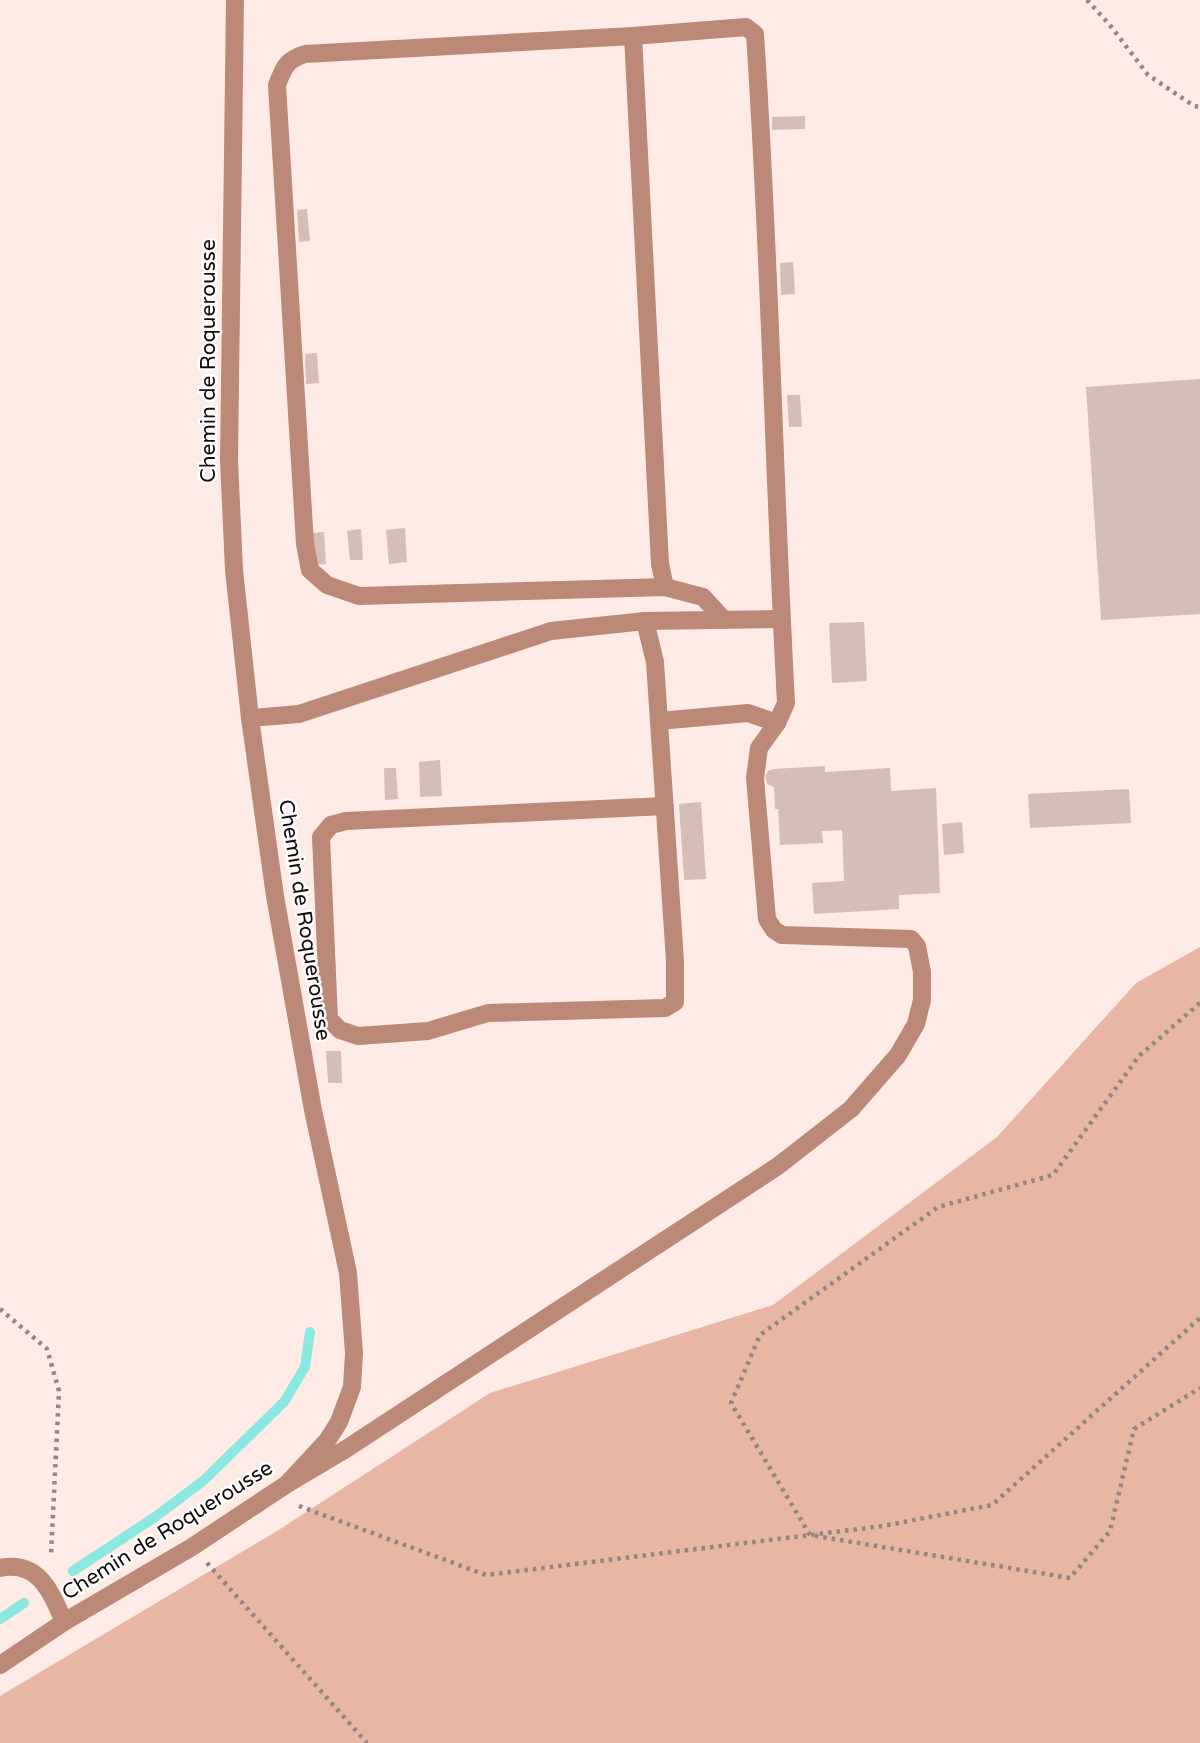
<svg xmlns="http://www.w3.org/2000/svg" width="1200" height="1743" font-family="'Varela Round',sans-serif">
<rect width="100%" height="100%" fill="#feebe5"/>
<path fill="#e9b6a5" d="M1200 947V1743H0V1696L277 1531 490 1393 773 1305 997 1137 1136 983Z"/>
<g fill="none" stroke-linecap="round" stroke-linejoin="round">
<g stroke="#8ae8e1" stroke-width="10">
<path d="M73 1571 155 1517 203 1481 284 1402 305 1367 310 1332"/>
<path d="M0 1619 24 1603"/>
</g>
</g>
<g fill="#d4beb6">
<path d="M805 116V129L772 130V117Z"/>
<path d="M307 209 310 241 299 242 297 210Z"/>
<path d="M793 262 795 294 781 295 780 263Z"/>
<path d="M317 353 319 383 306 384 305 354Z"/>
<path d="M1200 379V614L1101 620 1086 387Z"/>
<path d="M787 395H800L802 427H789Z"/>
<path d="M405 528 407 562 389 564 386 530Z"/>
<path d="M361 529 363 560H350L347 531Z"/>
<path d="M324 532 326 564 313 565 311 533Z"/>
<path d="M864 622 867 681 832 683 829 623Z"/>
<path d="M440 760 442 796 420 797 419 762Z"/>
<path d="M825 766V772L890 768 891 791 936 788 940 893 899 895V909L814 914 812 883 844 881 842 830 822 831 823 843 780 845 778 809H775L774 787 767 784 765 776 768 771 773 769Z"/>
<path d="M384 768H396L398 799 385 800Z"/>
<path d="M1129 789 1131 823 1030 828 1028 794Z"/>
<path d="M701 802 706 879 684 880 679 804Z"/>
<path d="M962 822 964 853 944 855 942 824Z"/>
<path d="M326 1051H341L342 1083H328Z"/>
</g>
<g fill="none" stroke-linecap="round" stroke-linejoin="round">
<g stroke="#948682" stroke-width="4.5" stroke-dasharray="3.5 5" stroke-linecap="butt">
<path d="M1087 0 1109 24 1148 75 1194 106 1200 107"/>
<path d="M1200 1003 1139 1056 1053 1175 938 1207 760 1335 731 1403 810 1535 1070 1578 1110 1531 1134 1429 1200 1388"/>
<path d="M0 1309 47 1349 59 1391 51 1555"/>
<path d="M299 1506 486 1575 883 1526 992 1505 1200 1318"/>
<path d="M207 1563 367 1743"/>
</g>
<g stroke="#bc8978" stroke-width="18">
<path d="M633 36 660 564 665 587"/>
<path d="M645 621 655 662 675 961V1002L665 1008 488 1013 428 1031 358 1036 340 1030 329 1019 321 837 331 825 346 821 665 806"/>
<path d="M250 718 299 714 551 631 645 621 781 619"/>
<path d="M659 721 748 713 777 723"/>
<path d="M287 1484 346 1449 778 1166 851 1109 898 1055 916 1024 922 1000V972L917 946 911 939 782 935 774 930 767 919 755 778 759 748 777 723 786 703C774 480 770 257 755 34L746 27 633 36 305 54C286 60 284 67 277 85L305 544 310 570 327 585 359 596 665 587 703 597 724 620"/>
<path d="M0 1568C39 1560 51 1592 64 1622"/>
<path d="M0 1665 64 1622 192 1547 287 1484 327 1441 339 1422 352 1387 354 1353 348 1273 313 1110 275 896 250 718 234 570 229 460 235 0"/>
</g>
</g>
<g text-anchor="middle" stroke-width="5" stroke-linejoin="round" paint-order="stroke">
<g font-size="21" fill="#120b09" stroke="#fff">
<text transform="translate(208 361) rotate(-90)" y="7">Chemin de Roquerousse</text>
<text transform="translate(305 920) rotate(81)" y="7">Chemin de Roquerousse</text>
<text transform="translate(167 1530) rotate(-32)" y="7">Chemin de Roquerousse</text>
</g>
</g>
</svg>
